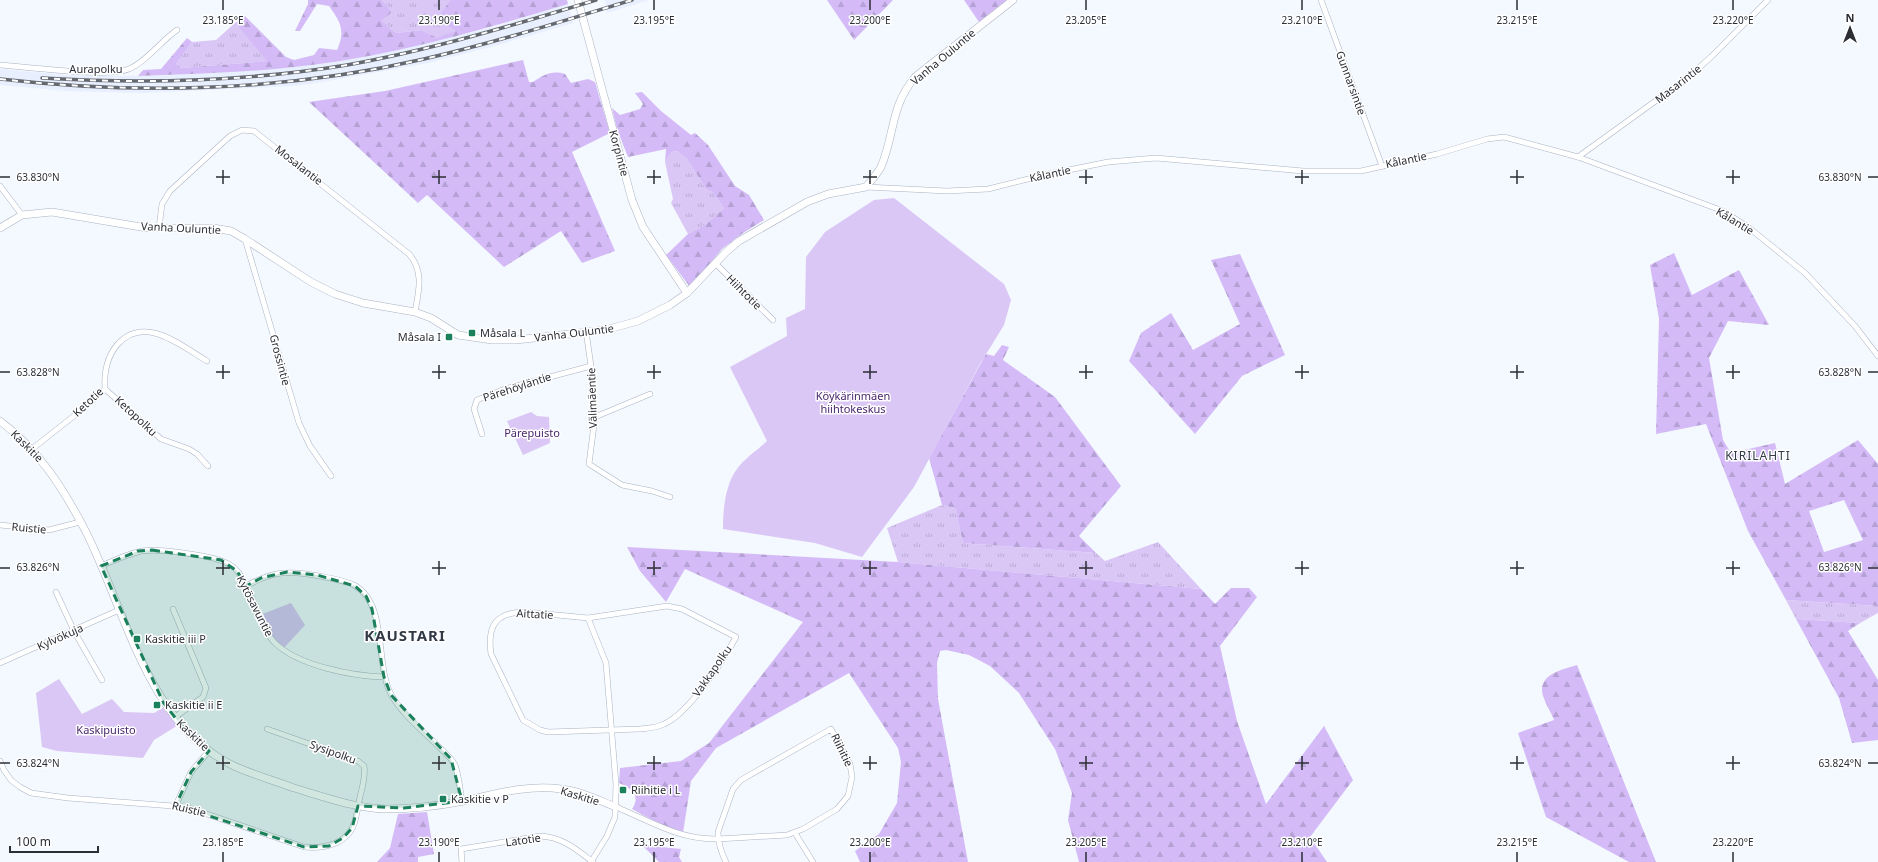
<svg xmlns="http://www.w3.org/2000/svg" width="1878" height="862" font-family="'Noto Sans',sans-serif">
<defs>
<pattern id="grass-tufts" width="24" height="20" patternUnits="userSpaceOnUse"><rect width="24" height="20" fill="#dac7f5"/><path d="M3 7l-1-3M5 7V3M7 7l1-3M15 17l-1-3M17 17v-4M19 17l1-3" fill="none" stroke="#bbabd3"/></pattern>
<pattern id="forest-firs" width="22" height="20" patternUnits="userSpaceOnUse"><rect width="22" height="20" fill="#d4bbf7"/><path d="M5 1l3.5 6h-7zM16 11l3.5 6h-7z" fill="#b6a1d4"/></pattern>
</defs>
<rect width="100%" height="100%" fill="#f4f8ff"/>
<g fill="#e8effe">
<path d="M605 0H649L607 13Z"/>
<path d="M568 4 573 23 498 45 428 63 328 81 294 86 142 93 67 91 0 85V69L66 75 138 76 286 68 421 44 494 27Z"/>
</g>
<g fill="url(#grass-tufts)">
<path d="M382 0H450L439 18 455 31 437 39 421 30 396 33 382 21 392 12Z"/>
<path d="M235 23 268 61 181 68 176 64 192 42 216 40Z"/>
<path d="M677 151 687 159 706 189 712 192 724 208 706 224 688 234 671 203 673 199 665 162 672 152Z"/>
<path d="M942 505 955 508 963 543 1096 553 1105 561 1158 542 1201 589 898 562 887 528Z"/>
<path d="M1786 600 1878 606V613L1860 623 1796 619Z"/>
</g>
<g fill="url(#forest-firs)" fill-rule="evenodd">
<path d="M308 0H382L392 12 382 21 396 33 421 30 437 38 455 31 438 18 450 0H567L568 4C476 32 381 59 285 68 236 73 187 74 138 76L143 70 161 69 187 38 192 42 176 64 181 68 267 61 235 23 245 16 286 57 294 60 314 55 319 48 337 50C346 31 340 21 329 6L317 4 300 31H295L308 4Z"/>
<path d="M827 0H893L854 40Z"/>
<path d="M964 0H1007L979 22Z"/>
<path d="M523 60 529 82H533C544 75 551 70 565 74L571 83 588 79 595 82 610 133 572 152 615 251 582 263 561 231 504 267 427 195 418 203 309 102 385 91Z"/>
<path d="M642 92 661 111 691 135 695 133 708 145 735 186 749 195 764 220 743 233 722 249 690 287 666 255 688 234 706 224 724 208 712 192 706 189 687 159 677 151 672 152 665 162 666 149 628 157 617 129 612 108 620 115 640 109 643 104 635 93Z"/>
<path d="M1674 253 1692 295 1739 270 1769 325 1728 321 1709 358 1723 440 1731 453 1775 443 1785 484 1858 440 1878 464V606L1786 600 1748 531 1706 424 1656 434 1659 319 1650 265ZM1844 500 1863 540 1824 552 1809 511Z"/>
<path d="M1240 254 1285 355 1242 376 1195 434 1129 361 1141 333 1171 313 1193 350 1240 324 1211 260Z"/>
<path d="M1002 345 1009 347 1003 360 1055 397 1121 486 1079 536 1096 553 963 543 955 508 942 505 929 458 986 354 994 356Z"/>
<path d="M627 547 898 562 1201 589 1215 604 1231 588H1249L1257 597 1220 646 1237 721 1266 804 1324 726 1353 780 1310 837 1327 862H1079L1068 820 1072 793 1055 749 1019 693 990 666 969 655 946 650 940 651 937 663 938 699 968 862H860L855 851 879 834 897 803 901 762 898 748 849 673 716 748 691 781 683 833 665 827 632 809C641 796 632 788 619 783L620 768 681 761 709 743 803 622 685 569 666 602 640 571Z"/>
<path d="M1796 619 1860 623 1848 631 1878 680V740L1852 743 1839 698Z"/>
<path d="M1577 665 1656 862H1629L1546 817 1518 733 1554 720C1551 712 1543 700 1542 691 1541 673 1565 669 1577 665Z"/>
<path d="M427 812 434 854 418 857V862H377L390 848 398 814Z"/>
<path d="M642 845 681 849 679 857 682 862H659Z"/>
</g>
<g fill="#dac7f5">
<path d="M894 198 1004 284 1011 300 1004 325 980 364 914 487 862 557 815 543 723 529C723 510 725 485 737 469 745 458 758 450 767 441L730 367 787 336 786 318 805 309 806 257 825 232 874 200Z"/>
<path d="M531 412 537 416 549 417 550 443 523 455 507 421Z"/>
<path d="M291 603 305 625 283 649 273 640 260 615Z"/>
<path d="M59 679 82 714 112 699 124 712 154 713 166 706 180 724 154 740 143 758 57 751 42 747 36 693Z"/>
</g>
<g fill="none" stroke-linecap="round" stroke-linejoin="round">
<defs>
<g id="street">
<path d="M1321 0 1382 166"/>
<path d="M0 65C27 67 108 78 129 69 146 62 162 40 177 30"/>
<path d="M1578 157 1686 79 1711 57 1768 0"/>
<path d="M0 186 22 215"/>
<path d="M866 187 947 191 988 189 1044 175 1108 162 1156 158 1303 171H1361L1437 154 1487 139 1504 137 1578 157 1723 211 1748 227 1805 273 1855 326 1878 356"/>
<path d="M159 228 162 204 170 191 230 136 242 130 254 131 409 254C424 271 419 291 415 312"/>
<path d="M245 239 299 423 310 446 331 476"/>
<path d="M715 263 773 320"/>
<path d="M586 331 591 366 595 417 589 464 622 485 652 491 670 497"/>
<path d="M105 389 161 439 189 449 197 454 208 466"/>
<path d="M595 417 650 394"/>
<path d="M482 434 474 409 477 400 505 389 591 366"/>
<path d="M32 449 84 408 105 389C104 374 107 357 117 345 144 314 180 345 207 361"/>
<path d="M0 525 49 530 80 522"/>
<path d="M101 566C113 561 125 555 138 552 153 547 206 555 222 561 231 564 238 570 242 578 254 597 260 628 275 643 299 666 352 676 384 677"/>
<path d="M246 586C273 571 289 570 319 576 330 578 343 580 354 585 389 604 374 666 392 696 403 715 422 730 437 745 443 751 451 757 455 765 459 776 460 789 462 801"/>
<path d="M56 592 74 631 102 680"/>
<path d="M667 606 682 609 736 637C724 660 688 714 664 724 657 728 648 728 640 729L548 732 540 730 523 720 491 654C487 625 496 612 526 612L588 618Z"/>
<path d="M173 609 206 688 203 697 175 717"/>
<path d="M588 618 606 663 616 784 615 817 607 836 591 862"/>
<path d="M0 663 119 610"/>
<path d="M0 761 4 770 11 780 20 787 31 793 68 798 186 807 304 847C324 849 349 844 355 821 357 814 358 805 360 797 362 788 366 776 364 766L358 761 267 729"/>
<path d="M176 805 191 772 209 751"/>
<path d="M616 807C650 821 679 840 718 839L787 835 803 829 837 809 848 796 852 777 850 764 831 729 741 780 733 789 718 832C718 843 721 852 726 862"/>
<path d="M795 833 813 862"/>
<path d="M462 862 461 849 540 836C562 837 576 849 593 862"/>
</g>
<g id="secondary">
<path d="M578 0 632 200 643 227 687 293"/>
<path d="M0 228 22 215 52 212 147 228H213L231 231 245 239 311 282 335 294 363 303 415 312 431 318 458 335 492 340H516L605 330 638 321 670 305 687 293 726 252 739 241 807 202 828 194 866 187C871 181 877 174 881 167 895 134 890 107 915 77L1013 0"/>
<path d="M0 421C39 450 63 488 85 530 126 610 147 726 236 767 255 775 275 781 294 788 324 797 354 808 386 809 412 809 438 806 464 801 495 794 529 784 561 789 580 791 598 800 616 807"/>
</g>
</defs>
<use href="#street" stroke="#aab3c3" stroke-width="6"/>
<use href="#secondary" stroke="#aab3c3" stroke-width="8"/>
<use href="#street" stroke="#fff" stroke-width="5"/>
<use href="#secondary" stroke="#fff" stroke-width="7"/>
<defs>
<g id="rail">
<path d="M42 78C145 84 244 82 347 65 431 50 514 25 596 0"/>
<path d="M0 79C141 95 285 91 424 59 494 43 563 21 632 0"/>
</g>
</defs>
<use href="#rail" stroke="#64686f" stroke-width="3.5"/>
<use href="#rail" stroke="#fff" stroke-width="2" stroke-dasharray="6" stroke-linecap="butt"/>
</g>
<path fill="#1b815c" fill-opacity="0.2" stroke="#1b815c" stroke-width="3" stroke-dasharray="8 5" stroke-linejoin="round" d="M152 550 221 560 237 571 246 586 261 578 287 572 317 575 355 586 366 596 372 609 384 677 391 695 451 759 462 801 404 808 358 806 352 828 343 838 329 846 304 847 176 805 191 772 209 751 180 724 163 702 101 566 138 551Z"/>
<path fill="none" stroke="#2b2e35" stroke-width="1.5" d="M223 0V10M439 0V10M654 0V10M870 0V10M1086 0V10M1302 0V10M1517 0V10M1733 0V10M223 170V184M439 170V184M654 170V184M870 170V184M1086 170V184M1302 170V184M1517 170V184M1733 170V184M0 177H10M216 177H230M432 177H446M647 177H661M863 177H877M1079 177H1093M1295 177H1309M1510 177H1524M1726 177H1740M1868 177H1878M223 365V379M439 365V379M654 365V379M870 365V379M1086 365V379M1302 365V379M1517 365V379M1733 365V379M0 372H10M216 372H230M432 372H446M647 372H661M863 372H877M1079 372H1093M1295 372H1309M1510 372H1524M1726 372H1740M1868 372H1878M223 561V575M439 561V575M654 561V575M870 561V575M1086 561V575M1302 561V575M1517 561V575M1733 561V575M0 568H10M216 568H230M432 568H446M647 568H661M863 568H877M1079 568H1093M1295 568H1309M1510 568H1524M1726 568H1740M1868 568H1878M223 756V770M439 756V770M654 756V770M870 756V770M1086 756V770M1302 756V770M1517 756V770M1733 756V770M0 763H10M216 763H230M432 763H446M647 763H661M863 763H877M1079 763H1093M1295 763H1309M1510 763H1524M1726 763H1740M1868 763H1878M223 852V862M439 852V862M654 852V862M870 852V862M1086 852V862M1302 852V862M1517 852V862M1733 852V862"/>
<g fill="#1b815c" stroke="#fff" stroke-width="1.5">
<rect x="468" y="329" width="8" height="8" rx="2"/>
<rect x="445" y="333" width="8" height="8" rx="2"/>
<rect x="133" y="635" width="8" height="8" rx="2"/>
<rect x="153" y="701" width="8" height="8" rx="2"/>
<rect x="619" y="786" width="8" height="8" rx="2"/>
<rect x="439" y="795" width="8" height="8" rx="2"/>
</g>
<g text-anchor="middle" stroke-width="3" stroke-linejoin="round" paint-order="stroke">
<g font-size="11" fill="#2b2e35" stroke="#fff">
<text transform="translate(943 57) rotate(-40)" y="4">Vanha Ouluntie</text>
<text x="96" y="73">Aurapolku</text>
<text transform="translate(1351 83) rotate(70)" y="4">Gunnarsintie</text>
<text transform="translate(1678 84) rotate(-38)" y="4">Masarintie</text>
<text transform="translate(619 153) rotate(75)" y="4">Korpintie</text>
<text transform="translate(1406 160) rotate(-12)" y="4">Kålantie</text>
<text transform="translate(299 165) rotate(38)" y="4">Mosalantie</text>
<text transform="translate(1050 174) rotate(-12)" y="4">Kålantie</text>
<text transform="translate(1735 221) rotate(31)" y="4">Kålantie</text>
<text transform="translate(181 228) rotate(3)" y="4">Vanha Ouluntie</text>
<text transform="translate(744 292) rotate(45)" y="4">Hiihtotie</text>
<text transform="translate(574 333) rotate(-7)" y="4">Vanha Ouluntie</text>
<text transform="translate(280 360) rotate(75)" y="4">Grossintie</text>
<text transform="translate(517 387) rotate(-18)" y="4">Pärehöyläntie</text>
<text transform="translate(592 398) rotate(-92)" y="4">Välimäentie</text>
<text transform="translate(88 402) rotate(-43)" y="4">Ketotie</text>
<text transform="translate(136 416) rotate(43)" y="4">Ketopolku</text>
<text transform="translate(27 446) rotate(45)" y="4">Kaskitie</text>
<text transform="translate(29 528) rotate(5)" y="4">Ruistie</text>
<text transform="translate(255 606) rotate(63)" y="4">Kytösavuntie</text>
<text transform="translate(535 614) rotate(3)" y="4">Aittatie</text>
<text transform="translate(60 637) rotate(-24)" y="4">Kylvökuja</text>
<text transform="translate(712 671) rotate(-55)" y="4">Vakkapolku</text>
<text transform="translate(193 735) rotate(44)" y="4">Kaskitie</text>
<text transform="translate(842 750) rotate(64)" y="4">Riihitie</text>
<text transform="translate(333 752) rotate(20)" y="4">Sysipolku</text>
<text transform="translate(580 796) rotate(17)" y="4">Kaskitie</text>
<text transform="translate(189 809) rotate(13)" y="4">Ruistie</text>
<text transform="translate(523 840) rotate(-8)" y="4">Latotie</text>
</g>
<g font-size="11" fill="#2b2e35" stroke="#fff" text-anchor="start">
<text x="480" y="337">Måsala L</text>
<text x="441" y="341" text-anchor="end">Måsala I</text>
<text x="145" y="643">Kaskitie iii P</text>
<text x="165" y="709">Kaskitie ii E</text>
<text x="631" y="794">Riihitie i L</text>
<text x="451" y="803">Kaskitie v P</text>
</g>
<g font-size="11" fill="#48266b" stroke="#fff">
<text x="853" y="400">Köykärinmäen<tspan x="853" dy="13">hiihtokeskus</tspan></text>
<text x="532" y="437">Pärepuisto</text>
<text x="106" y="734">Kaskipuisto</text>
</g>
<g font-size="12" letter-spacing="1" fill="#333a47" stroke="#fff">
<text x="1758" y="460">KIRILAHTI</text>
</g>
<g font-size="15" font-weight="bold" letter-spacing="1" fill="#333a47" stroke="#fff">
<text x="405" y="641">KAUSTARI</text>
</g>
</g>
<g font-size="10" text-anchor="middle" fill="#2b2e35" stroke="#fff" stroke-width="3" stroke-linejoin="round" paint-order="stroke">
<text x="223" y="24">23.185°E</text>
<text x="439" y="24">23.190°E</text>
<text x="654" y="24">23.195°E</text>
<text x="870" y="24">23.200°E</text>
<text x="1086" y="24">23.205°E</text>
<text x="1302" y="24">23.210°E</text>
<text x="1517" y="24">23.215°E</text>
<text x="1733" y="24">23.220°E</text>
<text x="38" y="181">63.830°N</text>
<text x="1840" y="181">63.830°N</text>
<text x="38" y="376">63.828°N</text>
<text x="1840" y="376">63.828°N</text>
<text x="38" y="571">63.826°N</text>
<text x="1840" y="571">63.826°N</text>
<text x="38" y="767">63.824°N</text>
<text x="1840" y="767">63.824°N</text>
<text x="223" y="846">23.185°E</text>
<text x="439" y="846">23.190°E</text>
<text x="654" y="846">23.195°E</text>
<text x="870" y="846">23.200°E</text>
<text x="1086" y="846">23.205°E</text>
<text x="1302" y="846">23.210°E</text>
<text x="1517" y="846">23.215°E</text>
<text x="1733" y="846">23.220°E</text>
</g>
<g transform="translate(1850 28)" stroke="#ffffff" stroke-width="3" paint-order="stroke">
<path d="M0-3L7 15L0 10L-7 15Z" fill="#2b2e35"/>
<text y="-6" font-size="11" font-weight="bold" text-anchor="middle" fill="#2b2e35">N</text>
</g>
<path d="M10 846v6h88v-6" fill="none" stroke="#2b2e35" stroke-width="2"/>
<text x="16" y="846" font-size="12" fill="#2b2e35" stroke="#ffffff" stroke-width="3" paint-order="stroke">100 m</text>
</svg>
